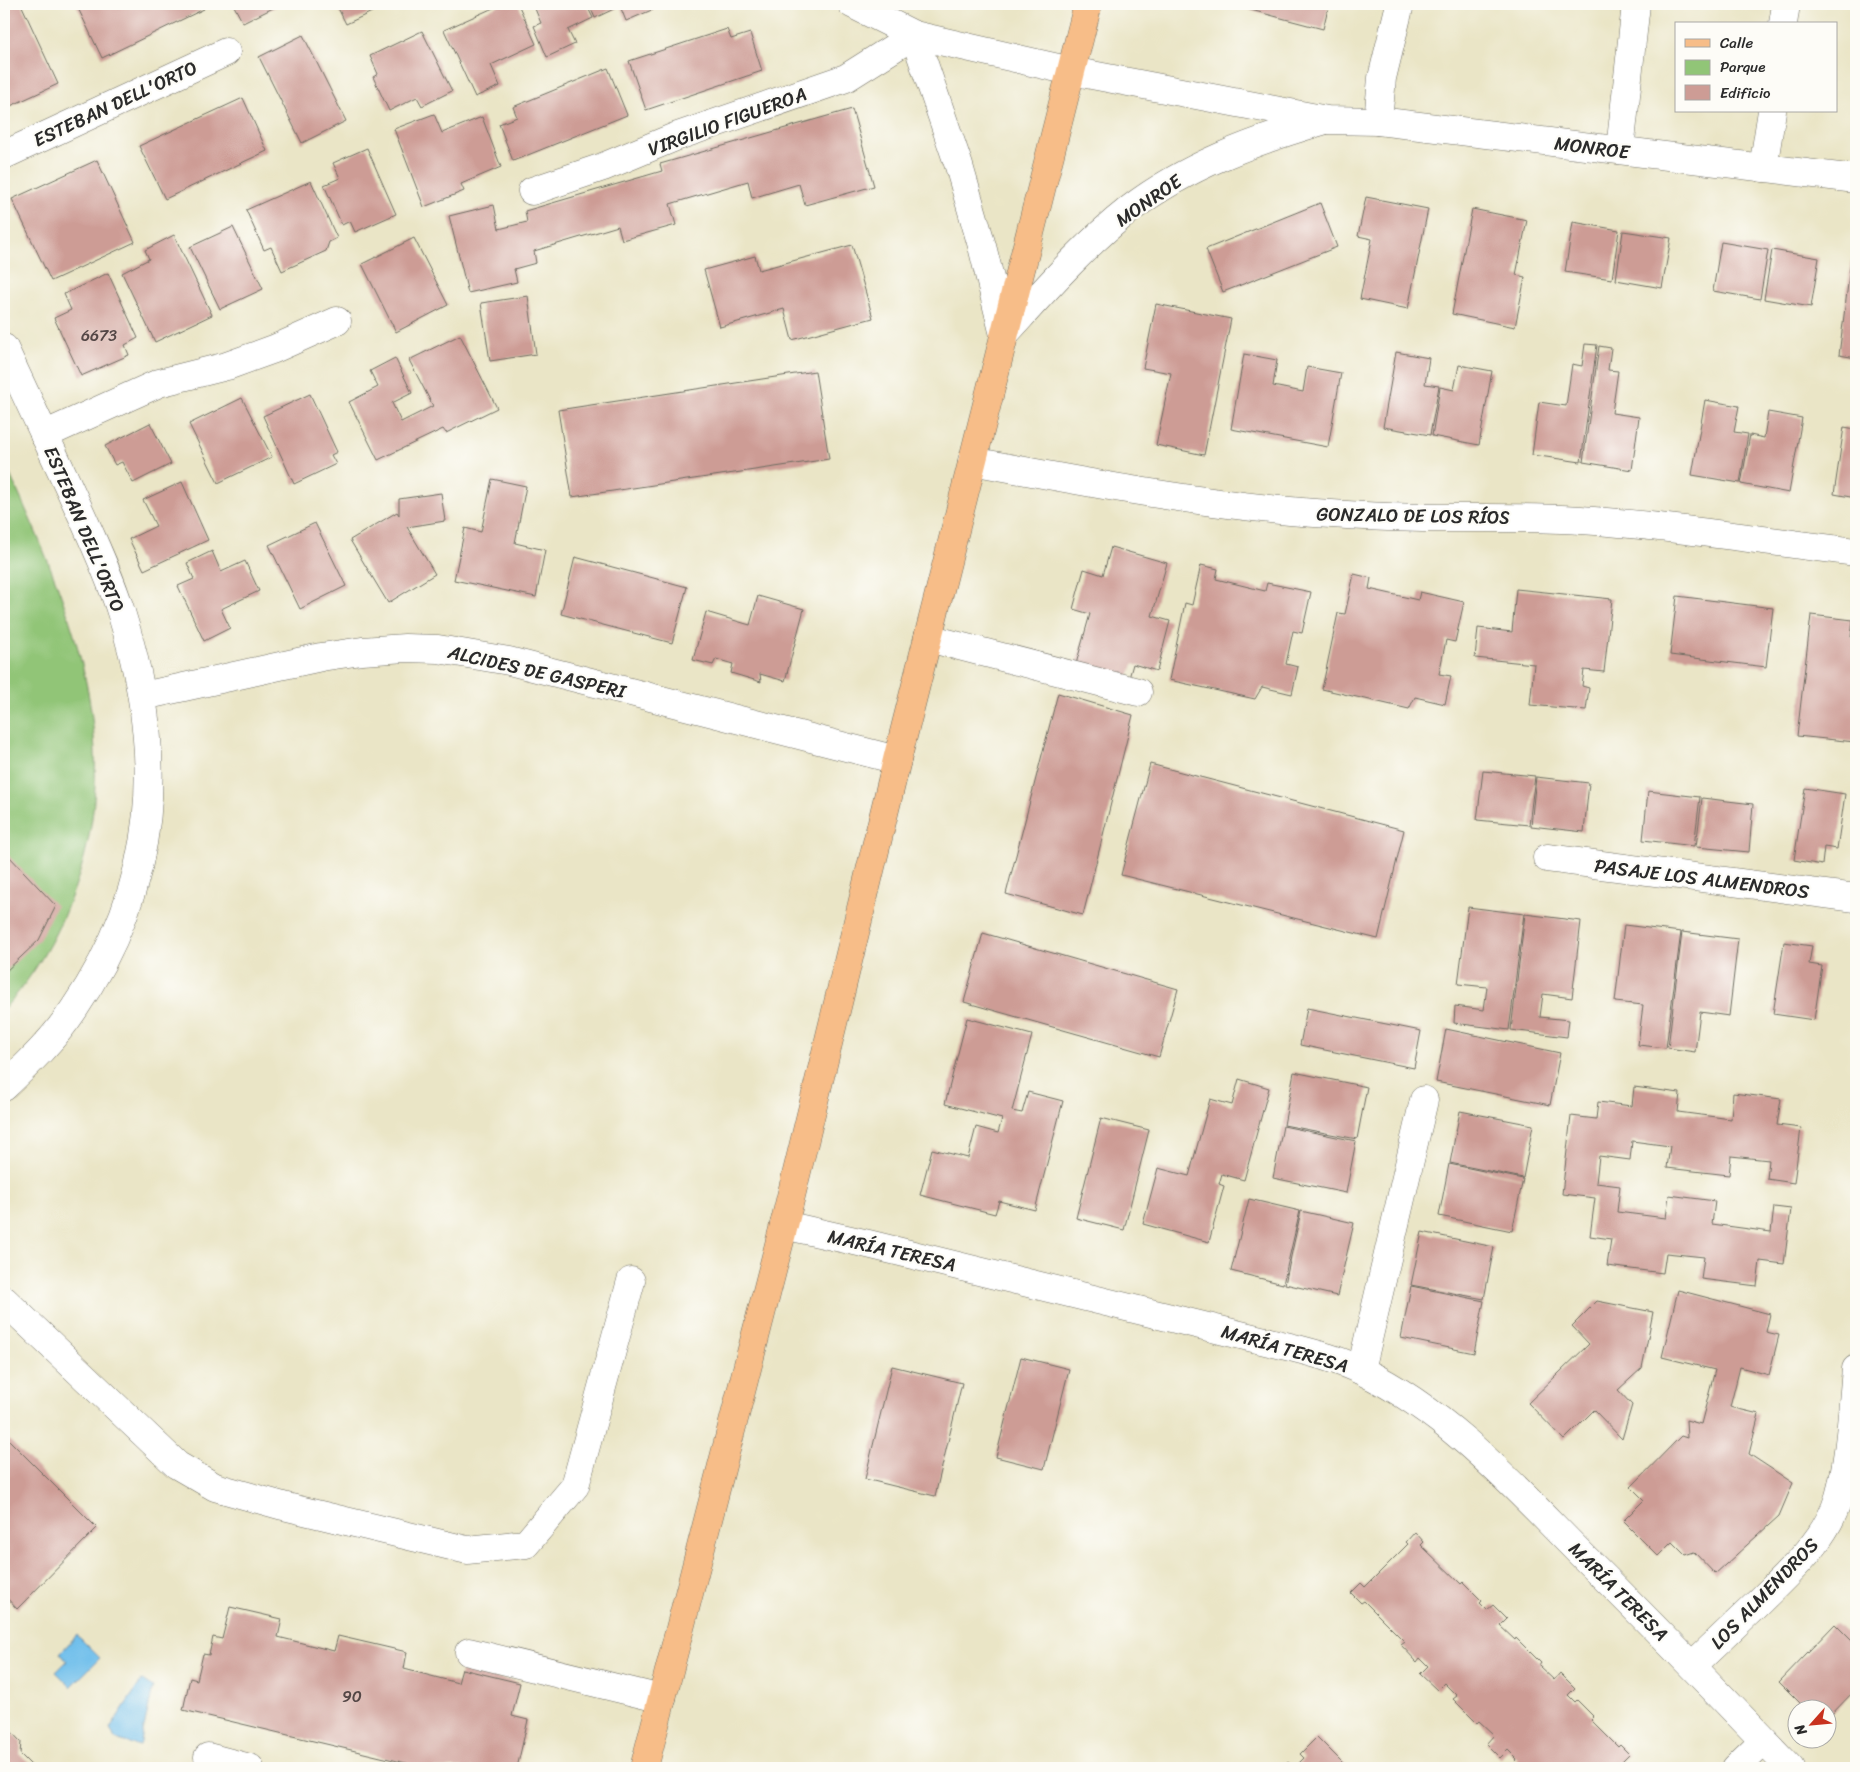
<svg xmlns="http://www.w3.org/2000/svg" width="1860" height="1772" font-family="Sriracha,sans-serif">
<rect width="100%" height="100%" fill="#fdfcf7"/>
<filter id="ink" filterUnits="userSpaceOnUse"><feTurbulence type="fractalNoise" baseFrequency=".02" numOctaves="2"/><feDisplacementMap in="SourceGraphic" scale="10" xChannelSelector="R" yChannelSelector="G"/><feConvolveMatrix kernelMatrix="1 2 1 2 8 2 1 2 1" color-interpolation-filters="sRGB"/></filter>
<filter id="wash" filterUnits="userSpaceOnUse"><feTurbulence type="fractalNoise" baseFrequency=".0096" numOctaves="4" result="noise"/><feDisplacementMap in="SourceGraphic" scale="20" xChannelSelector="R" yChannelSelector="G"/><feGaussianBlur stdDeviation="1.12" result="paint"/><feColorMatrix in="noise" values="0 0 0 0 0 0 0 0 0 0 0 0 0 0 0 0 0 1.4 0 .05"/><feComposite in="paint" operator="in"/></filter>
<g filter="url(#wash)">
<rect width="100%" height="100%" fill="#eae5c6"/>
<path fill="#91c577" stroke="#5e7851" d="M4 462C69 601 132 747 70 900 55 940 33 977 4 1009Z"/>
<g fill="#71bfeb" stroke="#4e758b">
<path d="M77 1635 100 1658 71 1687 56 1672 67 1661 60 1653Z"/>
<path d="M142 1680 153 1687 140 1746 115 1739 110 1728Z"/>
</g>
<g id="blocks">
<g fill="#cd9c95">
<path d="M15 4H21L58 84 4 109V9Z"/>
<path d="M76 4H201L204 9 102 58Z"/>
<path d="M233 4H281L243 23Z"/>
<path d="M336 4H389L346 24Z"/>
<path d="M502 4H518L536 44 491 65 500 86 475 97 444 30Z"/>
<path d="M533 4H586L593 18 568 30 575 44 547 57 534 26 541 23Z"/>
<path d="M589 4H651L654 9 626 21 620 6 595 18Z"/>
<path d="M1228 4H1329L1323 29Z"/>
<path d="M727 29 731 39 750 33 762 71 646 110 629 61Z"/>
<path d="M422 31 452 91 422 106 417 97 389 111 373 77 378 74 370 56Z"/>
<path d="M303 35 346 121 302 143 259 57Z"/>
<path d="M608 68 627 115 513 161 499 124 517 117 513 107Z"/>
<path d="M243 98 267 151 165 199 139 146Z"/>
<path d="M852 109 874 186 805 205 799 184 752 198 748 181 670 204 676 225 622 240 618 226 534 251 536 263 514 269 517 282 468 293 449 216 494 205 499 229 527 222 525 211 662 171 660 164Z"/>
<path d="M434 114 442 133 482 117 501 167 461 184 464 191 424 207 394 129Z"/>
<path d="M367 148 396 214 355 232 350 221 342 225 324 185 340 178 333 163Z"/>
<path d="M97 160 135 242 51 281 12 199Z"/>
<path d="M311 181 337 238 329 242 326 251 282 271 271 247 264 250 246 210Z"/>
<path d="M1366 197 1428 209 1408 309 1360 299 1372 239 1358 236Z"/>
<path d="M1320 203 1337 247 1223 292 1206 249Z"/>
<path d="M1472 209 1527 220 1516 275 1525 277 1515 327 1452 314Z"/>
<path d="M1573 222 1619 230 1612 279 1565 272Z"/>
<path d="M233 227 263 289 220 309 190 247Z"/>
<path d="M1623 231 1671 238 1662 288 1616 280Z"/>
<path d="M174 235 212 315 155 342 122 273 149 259 145 250Z"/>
<path d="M414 238 448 305 396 332 362 264Z"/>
<path d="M1721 242 1768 250 1760 299 1713 291Z"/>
<path d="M852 245 873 318 792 340 784 309 720 327 704 270 755 256 759 270Z"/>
<path d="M1772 250 1819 258 1811 307 1764 299Z"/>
<path d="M1851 260 1856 261V358L1839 355Z"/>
<path d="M108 273 138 338 125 345 129 355 81 376 54 318 71 310 64 294Z"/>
<path d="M528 296 536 354 490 361 481 303Z"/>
<path d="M1156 304 1231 319 1204 455 1156 445 1171 373 1143 368Z"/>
<path d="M460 335 497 408 446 433 443 429 378 460 349 402 378 387 370 371 395 358 412 393 392 403 401 422 433 406 409 360Z"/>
<path d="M1585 344 1597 345 1581 462 1532 455 1539 402 1566 406 1572 364 1582 366Z"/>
<path d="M1599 346 1611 348 1608 370 1618 371 1612 413 1639 417 1632 470 1583 462Z"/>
<path d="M1396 352 1429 358 1425 384 1439 386 1430 435 1383 427Z"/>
<path d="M1244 354 1277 360 1273 386 1303 392 1307 367 1341 373 1328 447 1231 429Z"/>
<path d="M1459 365 1492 371 1479 445 1432 436 1440 387 1454 390Z"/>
<path d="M815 371 829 459 572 497 558 410Z"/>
<path d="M310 394 337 452 331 455 336 464 294 484 263 416Z"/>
<path d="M242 398 272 457 218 483 189 424Z"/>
<path d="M1705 400 1739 406 1734 432 1748 434 1740 483 1692 475Z"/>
<path d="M1768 412 1802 418 1789 493 1741 484 1750 435 1764 438Z"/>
<path d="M150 423 171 464 133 483 122 462 115 465 105 446Z"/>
<path d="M1844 427 1856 429V498L1834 494Z"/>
<path d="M492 479 526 486 515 543 545 550 536 597 454 580 465 528 481 532Z"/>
<path d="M182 482 208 540 144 570 129 539 156 526 143 500Z"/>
<path d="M441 493 445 521 407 527 435 574 388 603 350 540 397 512 399 515V499Z"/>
<path d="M315 523 346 586 300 609 269 545Z"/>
<path d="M1111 547 1167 563 1152 616 1170 621 1157 671 1133 664 1129 678 1076 664 1090 614 1073 609 1084 569 1103 575Z"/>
<path d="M212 551 221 572 245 561 259 591 221 609 230 628 204 641 178 586 194 579 187 563Z"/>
<path d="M575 557 687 587 672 643 561 614Z"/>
<path d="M1201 565 1218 569 1216 579 1265 591 1267 583 1311 592 1302 633 1293 631 1286 664 1298 667 1292 694 1262 687 1255 699 1169 680 1185 603 1192 605Z"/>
<path d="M1354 574 1371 578 1369 589 1418 600 1420 592 1464 602 1455 642 1446 640 1439 674 1451 676 1445 704 1415 697 1409 709 1322 689 1338 613 1345 614Z"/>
<path d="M1516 589 1612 599 1604 672 1584 670 1582 686 1589 688 1586 710 1530 705 1534 664 1475 658 1478 628 1512 632Z"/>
<path d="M758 596 804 609 785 681 760 674 761 682 731 673 733 664 716 659 713 665 693 660 706 612 750 625Z"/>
<path d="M1677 596 1773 608 1766 667 1670 655Z"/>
<path d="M1811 615 1853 620 1851 637 1856 638 1855 742 1797 736Z"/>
<path d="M1058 693 1133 715 1083 915 1006 894Z"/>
<path d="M1150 764 1404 830 1378 939 1121 875Z"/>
<path d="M1483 771 1535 776 1529 825 1477 820Z"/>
<path d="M1536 777 1589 783 1584 832 1531 826Z"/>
<path d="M1805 788 1845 794 1837 849 1824 847 1822 865 1794 860Z"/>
<path d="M1648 791 1700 797 1694 846 1643 840Z"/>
<path d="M1702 798 1753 804 1749 852 1696 847Z"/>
<path d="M8 855 56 906 39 940 4 973V859Z"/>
<path d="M1468 907 1524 914 1509 1030 1454 1023 1455 1006 1484 1010 1487 987 1458 984Z"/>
<path d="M1525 914 1581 921 1572 998 1543 994 1540 1017 1569 1020 1567 1037 1511 1030Z"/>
<path d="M1624 925 1681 932 1666 1048 1638 1045 1643 1005 1615 1002Z"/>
<path d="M1682 932 1738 939 1729 1016 1700 1012 1695 1052 1668 1048Z"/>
<path d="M983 933 1178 989 1159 1057 964 1002Z"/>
<path d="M1784 942 1812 946 1809 964 1822 966 1814 1020 1773 1014Z"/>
<path d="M1307 1008 1421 1031 1414 1068 1300 1045Z"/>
<path d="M967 1018 1032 1035 1012 1111 1022 1113 1028 1092 1063 1101 1035 1210 999 1201 995 1214 920 1195 932 1149 968 1158 976 1127 998 1133 1002 1119 945 1104Z"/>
<path d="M1446 1029 1560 1053 1550 1105 1436 1082Z"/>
<path d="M1294 1072 1367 1087 1357 1139 1284 1125Z"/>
<path d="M1239 1079 1269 1088 1244 1180 1222 1174 1219 1184 1224 1186 1209 1242 1143 1224 1158 1168 1189 1176 1210 1099 1232 1105Z"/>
<path d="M1634 1087 1680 1093 1678 1112 1731 1119 1733 1093 1781 1099 1777 1125 1801 1128 1794 1183 1767 1179 1769 1160 1731 1156 1729 1175 1667 1168 1670 1146 1632 1141 1630 1160 1599 1156 1596 1183 1620 1186 1617 1212 1666 1218 1669 1195 1715 1201 1712 1224 1771 1232 1774 1207 1791 1209 1784 1264 1760 1261 1757 1286 1701 1279 1704 1257 1666 1253 1663 1273 1607 1266 1611 1239 1590 1236 1595 1198 1562 1194 1571 1116 1596 1119 1598 1102 1632 1106Z"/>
<path d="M1460 1111 1533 1125 1523 1178 1450 1163Z"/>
<path d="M1101 1118 1149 1130 1124 1230 1076 1218Z"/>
<path d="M1283 1126 1356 1141 1346 1193 1273 1178Z"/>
<path d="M1449 1164 1523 1179 1512 1231 1439 1216Z"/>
<path d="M1249 1199 1300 1211 1283 1284 1231 1271Z"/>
<path d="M1301 1211 1354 1223 1337 1296 1285 1284Z"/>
<path d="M1422 1232 1494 1247 1484 1299 1411 1285Z"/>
<path d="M1411 1286 1484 1301 1474 1353 1401 1338Z"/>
<path d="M1678 1290 1770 1314 1766 1332 1779 1335 1769 1375 1740 1367 1730 1407 1759 1414 1749 1454 1793 1483 1779 1516 1715 1574 1694 1552 1685 1555 1672 1542 1658 1556 1623 1521 1644 1500 1631 1487 1681 1436 1687 1438 1686 1420 1701 1424 1715 1370 1662 1357Z"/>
<path d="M1597 1301 1653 1312 1642 1368 1618 1390 1632 1405 1622 1439 1594 1410 1564 1440 1528 1403 1589 1344 1572 1326Z"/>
<path d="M1021 1357 1069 1369 1044 1469 996 1457Z"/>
<path d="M892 1366 962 1383 935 1496 865 1479Z"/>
<path d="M4 1435 97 1528 17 1609 4 1595Z"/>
<path d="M1415 1532 1424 1542 1421 1545 1461 1584 1463 1582 1482 1601 1480 1603 1487 1610 1493 1605 1507 1619 1500 1626 1515 1640 1516 1638 1541 1663 1539 1666 1554 1680 1560 1673 1575 1688 1568 1695 1575 1702 1577 1700 1594 1717 1591 1720 1618 1747 1620 1745 1629 1754 1620 1763 1618 1761 1610 1768H1521L1515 1761 1517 1759 1508 1750 1500 1758 1486 1744 1494 1735 1479 1721 1477 1723 1453 1699 1457 1696 1444 1683 1437 1690 1420 1674 1428 1666 1420 1658 1417 1662 1400 1644 1404 1641 1364 1601 1361 1603 1351 1593 1361 1583 1365 1587 1408 1544 1406 1542Z"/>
<path d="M230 1607 282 1619 278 1637 334 1651 338 1636 407 1652 404 1669 458 1683 462 1669 520 1683 512 1716 528 1720 517 1768H427L183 1710 190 1678 197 1680 203 1654 209 1655 213 1637 222 1639Z"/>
<path d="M1835 1624 1856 1645V1689L1828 1718V1710H1807L1779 1682Z"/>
<path d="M4 1724 21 1742 20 1754 34 1768H4Z"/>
<path d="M1317 1737 1348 1768H1282L1288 1762 1294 1768 1304 1758 1300 1754Z"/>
</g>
</g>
</g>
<g filter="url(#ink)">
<use href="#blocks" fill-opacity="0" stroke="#6e6c61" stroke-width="1"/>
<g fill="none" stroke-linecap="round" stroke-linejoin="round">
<defs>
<g id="minor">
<path d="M852 4 914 35 1071 71 1327 120 1378 121 1856 179"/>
<path d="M1783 24 1786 4"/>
<path d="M914 35 959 166 982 246 1004 335"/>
<path d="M1378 121 1382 78 1400 4"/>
<path d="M1620 150 1636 4"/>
<path d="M4 155 226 52"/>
<path d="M1763 168 1772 111"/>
<path d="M532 191 603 167 675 137 846 78 914 35"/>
<path d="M1004 335C1044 291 1083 246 1130 209 1186 166 1254 141 1322 121"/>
<path d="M4 348C30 404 57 461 83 518 97 549 111 580 121 612 166 754 160 883 74 1009 55 1038 29 1063 4 1087"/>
<path d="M44 435 159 383 227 366 274 349 337 321"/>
<path d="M972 461C1078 481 1184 501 1290 511 1339 515 1389 518 1438 518 1486 518 1533 517 1581 520 1673 526 1765 541 1856 552"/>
<path d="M928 638 1138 692"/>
<path d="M143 696 321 657 362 651 405 648 438 649 509 661 897 760"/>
<path d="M1547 858 1856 898"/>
<path d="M784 1225 868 1244 1294 1348C1317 1354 1340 1360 1362 1371 1451 1414 1518 1491 1587 1560 1656 1628 1723 1698 1790 1768"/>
<path d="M4 1300 177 1465 215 1487 283 1506 467 1550 526 1544 575 1486 631 1281"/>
<path d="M1361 1370 1424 1100"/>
<path d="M469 1652 662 1699"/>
<path d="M1693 1665C1715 1644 1737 1623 1759 1602 1790 1571 1826 1541 1839 1497 1850 1457 1852 1410 1856 1369"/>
<path d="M208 1757 250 1768"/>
<path d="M1736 1768 1764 1741"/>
</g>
<path id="major" d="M644 1768 784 1225 897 760 1088 4"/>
</defs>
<use href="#minor" stroke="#6e6c61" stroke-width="29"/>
<use href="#major" stroke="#6e6c61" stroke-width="29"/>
<use href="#minor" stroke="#fff" stroke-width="28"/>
<use href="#major" stroke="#f7bd88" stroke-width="28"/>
</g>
</g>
<g text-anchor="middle" stroke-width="4.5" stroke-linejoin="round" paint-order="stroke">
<g font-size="16" fill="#544746">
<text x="99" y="341">6673</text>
<text x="352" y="1702">90</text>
</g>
<g font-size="19" fill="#2b2b2b" stroke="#fdfcf7">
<text transform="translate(115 103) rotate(-25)" y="7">ESTEBAN DELL'ORTO</text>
<text transform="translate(727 121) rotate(-20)" y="7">VIRGILIO FIGUEROA</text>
<text transform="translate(1592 147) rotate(7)" y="7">MONROE</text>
<text transform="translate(1148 200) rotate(-35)" y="7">MONROE</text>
<text transform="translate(1413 515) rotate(1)" y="7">GONZALO DE LOS RÍOS</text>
<text transform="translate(85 529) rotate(67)" y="7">ESTEBAN DELL'ORTO</text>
<text transform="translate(537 671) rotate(13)" y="7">ALCIDES DE GASPERI</text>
<text transform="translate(1702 878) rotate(7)" y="7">PASAJE LOS ALMENDROS</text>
<text transform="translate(892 1250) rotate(13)" y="7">MARÍA TERESA</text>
<text transform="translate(1285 1348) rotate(16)" y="7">MARÍA TERESA</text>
<text transform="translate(1619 1591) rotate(45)" y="7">MARÍA TERESA</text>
<text transform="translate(1764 1593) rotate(-46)" y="7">LOS ALMENDROS</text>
</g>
</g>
<rect width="1860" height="1772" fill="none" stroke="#fdfcf7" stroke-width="20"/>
<rect x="1675" y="22" width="162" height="90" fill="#fdfcf7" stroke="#a9a8a5"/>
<rect x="1685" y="39" width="25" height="8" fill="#f7bd88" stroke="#a9a8a5"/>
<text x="1720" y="48" font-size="15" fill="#2b2b2b">Calle</text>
<rect x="1685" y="60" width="25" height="15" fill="#91c577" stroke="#a9a8a5"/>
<text x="1720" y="72" font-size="15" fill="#2b2b2b">Parque</text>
<rect x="1685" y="85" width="25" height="15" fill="#cd9c95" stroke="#a9a8a5"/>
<text x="1720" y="98" font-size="15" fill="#2b2b2b">Edificio</text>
<g transform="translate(1812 1724) rotate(243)"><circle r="24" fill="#fdfcf7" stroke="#a9a8a5"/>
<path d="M0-4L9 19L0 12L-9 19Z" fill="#c8321e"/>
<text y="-8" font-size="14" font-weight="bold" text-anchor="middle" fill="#2b2b2b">N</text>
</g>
</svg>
